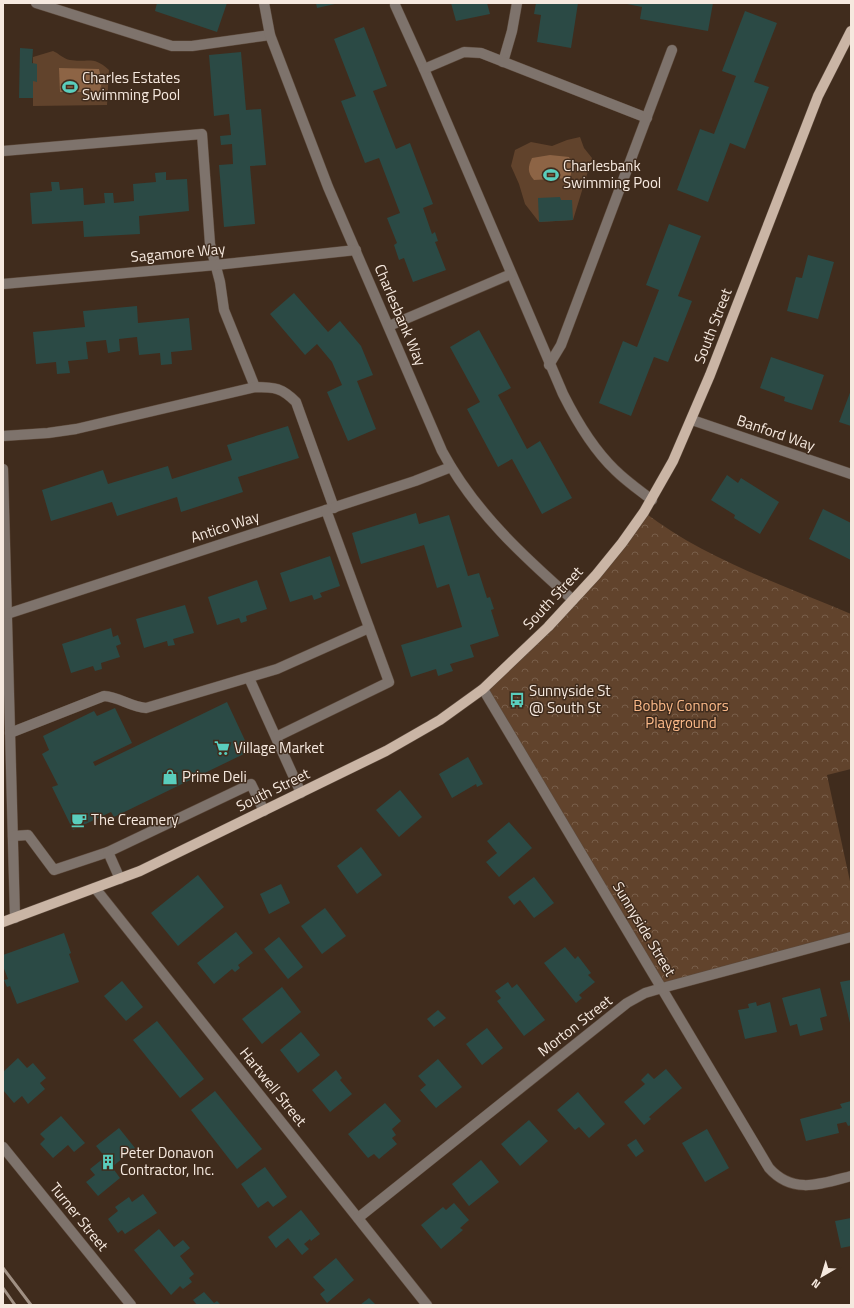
<svg xmlns="http://www.w3.org/2000/svg" width="854" height="1308" font-family="'Titillium Web',sans-serif">
<defs>
<pattern id="park-crowns" width="20" height="18" patternUnits="userSpaceOnUse"><rect width="20" height="18" fill="#61432c"/><path d="M2 6a3 3 0 1 1 6 0M12 15a3 3 0 1 1 6 0" fill="none" stroke="#785e4a"/></pattern>
</defs>
<rect width="100%" height="100%" fill="#402c1d"/>
<g fill="#61432c">
<path d="M53 51C58 53 64 59 70 60 88 63 93 55 109 70L107 105 33 106V57Z"/>
<path d="M580 137 584 148 592 158 573 220 539 222 525 204 519 184 511 166 515 150 531 142 552 146 567 140Z"/>
</g>
<path fill="url(#park-crowns)" d="M644 512C705 559 781 584 851 614V769L827 775 851 886V937L662 988 483 689 548 627Z"/>
<g fill="#8d6445">
<path d="M59 68 99 69 102 83 99 92H60Z"/>
<path d="M550 155 569 157 573 166 570 178 534 180C527 172 528 167 532 158Z"/>
</g>
<g fill="#2b4a45">
<path d="M157 3H227L217 32 155 11Z"/>
<path d="M316 3H335V4L317 8Z"/>
<path d="M451 3H487L490 14 456 21Z"/>
<path d="M536 3H578L571 48 537 42 541 15 534 14Z"/>
<path d="M622 3H713L708 31 640 19 642 7Z"/>
<path d="M745 11 777 23 754 82 769 87 745 149 730 143 708 202 677 190 700 129 714 134 736 76 722 71Z"/>
<path d="M364 27 387 86 373 91 396 149 410 143 433 204 423 208 432 234 435 232 438 241 435 242 446 270 413 282 404 258 399 260 394 245 397 243 387 218 400 213 379 158 365 163 341 101 356 96 334 39Z"/>
<path d="M20 48 33 49 32 63 37 64V82L33 81V98H19Z"/>
<path d="M241 52 246 110 261 109 266 165 250 166 255 224 224 227 219 165 233 164 232 144 221 145 220 136 231 135 229 114 214 116 209 55Z"/>
<path d="M166 172V180L187 179 189 211 139 216 140 234 84 237 83 221 32 224 30 193 52 191 51 182H59L60 190 83 188 84 205 105 203 104 193H113L114 203 134 201 133 184 156 182 155 173Z"/>
<path d="M560 197 561 200H572L573 220 539 222 538 198Z"/>
<path d="M669 224 701 236 678 296 692 301 668 362 654 357 631 416 599 403 623 341 637 347 659 290 646 285Z"/>
<path d="M808 255 834 262 818 319 787 311 796 277 802 278Z"/>
<path d="M294 293 328 332 340 321 361 346 373 375 357 381 376 429 348 441 327 392 342 385 332 362 317 344 305 355 270 314Z"/>
<path d="M137 306 138 323 189 318 192 350 171 352 172 364 161 365 160 353 139 355 137 337 119 339 120 351 108 353 106 340 86 342 88 359 68 361 70 373 57 374 56 362 36 364 33 332 85 327 83 311Z"/>
<path d="M479 330 511 388 498 395 527 449 540 441 572 498 542 514 512 459 498 467 467 409 480 402 450 347Z"/>
<path d="M771 357 824 375 812 410 784 401 785 397 760 388Z"/>
<path d="M851 390V426L839 422Z"/>
<path d="M288 426 299 458 238 477 243 492 181 512 177 497 117 516 112 502 51 521 42 490 103 470 108 484 168 466 172 479 232 460 227 445Z"/>
<path d="M727 475 738 483 741 478 779 502 760 534 734 518 735 515 711 500Z"/>
<path d="M823 509 851 523V560L809 539Z"/>
<path d="M416 513 419 524 449 515 468 576 479 573 487 598 490 597 494 609 491 610 499 636 470 645 474 657 450 664 453 671 438 676 436 669 411 677 401 645 462 627 449 584 437 588 424 545 361 564 352 533Z"/>
<path d="M330 556 340 586 320 593 322 597 314 600 312 595 290 602 280 573Z"/>
<path d="M257 580 267 609 246 616 247 621 241 623 239 618 217 625 208 597Z"/>
<path d="M185 605 194 633 173 639 175 645 168 646 167 641 144 648 136 619Z"/>
<path d="M111 628 113 637 118 635 121 644 116 646 120 657 101 663 102 669 95 671 93 666 71 673 62 644Z"/>
<path d="M227 702 250 751 114 817 111 812 73 830 52 787 58 785 42 754 49 750 43 736 94 711 97 716 115 708 132 743 93 762 95 766Z"/>
<path d="M468 757 483 784 477 787 476 784 452 798 439 774Z"/>
<path d="M400 790 422 817 399 837 376 810Z"/>
<path d="M509 822 532 848 499 877 486 862 497 853 487 841Z"/>
<path d="M361 847 382 875 357 894 337 866Z"/>
<path d="M198 875 224 907 178 946 151 913Z"/>
<path d="M534 877 554 903 534 918 520 900 514 905 508 897Z"/>
<path d="M281 884 290 903 269 914 260 894Z"/>
<path d="M325 908 346 936 322 954 301 926Z"/>
<path d="M236 932 253 953 238 965 240 968 235 972 232 969 214 984 197 963Z"/>
<path d="M64 933 71 953 69 954 79 982 17 1004 10 986 7 987 4 980 8 979 3 966V955Z"/>
<path d="M279 937 303 967 288 979 264 949Z"/>
<path d="M565 947 575 959 578 956 591 973 588 975 595 982 579 995 582 998 576 1003 544 963Z"/>
<path d="M851 980V1023H850L840 982Z"/>
<path d="M122 981 143 1007 126 1021 104 996Z"/>
<path d="M508 982 512 988 517 984 545 1020 524 1036 497 1001 501 998 495 991Z"/>
<path d="M282 987 301 1012 262 1044 242 1019Z"/>
<path d="M820 988 827 1016 820 1018 823 1030 800 1036 797 1024 790 1026 782 998Z"/>
<path d="M756 1002 757 1006 770 1002 777 1032 745 1039 738 1010 749 1008 748 1004Z"/>
<path d="M438 1010 446 1018 434 1027 427 1019Z"/>
<path d="M157 1021 204 1079 180 1098 133 1040Z"/>
<path d="M487 1028 503 1048 482 1065 466 1044Z"/>
<path d="M301 1032 320 1055 298 1073 280 1050Z"/>
<path d="M18 1058 27 1068 33 1063 46 1078 40 1083 45 1089 28 1104 22 1096 14 1103 3 1090V1072Z"/>
<path d="M438 1059 462 1087 436 1108 420 1090 426 1085 418 1076Z"/>
<path d="M666 1069 682 1088 649 1117 651 1119 644 1125 624 1102 645 1084 641 1080 648 1073 654 1079Z"/>
<path d="M336 1070 342 1078 340 1080 352 1094 330 1112 312 1090Z"/>
<path d="M215 1091 262 1149 237 1169 191 1110Z"/>
<path d="M578 1092 605 1124 589 1138 579 1127 575 1130 557 1110Z"/>
<path d="M851 1101V1125L848 1126 846 1122 837 1124 839 1133 806 1141 800 1119 842 1108 840 1104Z"/>
<path d="M385 1103 401 1121 392 1129 396 1135 392 1138 397 1144 379 1159 374 1154 368 1158 348 1134Z"/>
<path d="M61 1116 85 1143 74 1152 68 1145 53 1158 40 1144 45 1139 40 1134Z"/>
<path d="M529 1120 548 1141 520 1166 501 1144Z"/>
<path d="M119 1128 135 1148 112 1167 120 1178 98 1196 86 1182 95 1175 90 1169 105 1157 96 1146Z"/>
<path d="M707 1129 729 1168 705 1182 682 1143Z"/>
<path d="M636 1139 644 1151 636 1157 627 1145Z"/>
<path d="M481 1160 499 1182 469 1206 452 1184Z"/>
<path d="M265 1167 287 1197 273 1207 268 1201 258 1208 241 1184Z"/>
<path d="M143 1194 157 1213 125 1234 122 1230 118 1233 108 1219 118 1211 115 1207 129 1197 132 1202Z"/>
<path d="M454 1203 469 1220 460 1228 463 1230 441 1249 421 1225 443 1207 446 1210Z"/>
<path d="M301 1210 320 1234 311 1241 310 1239 304 1244 309 1249 302 1255 288 1238 276 1248 268 1237Z"/>
<path d="M851 1218V1246L841 1248 835 1221Z"/>
<path d="M159 1229 174 1247 183 1240 190 1248 180 1256 194 1274 189 1278 192 1282 183 1289 180 1286 171 1295 134 1250Z"/>
<path d="M336 1258 354 1280 327 1303 320 1294 325 1290 313 1277Z"/>
<path d="M204 1292 214 1303 217 1301 221 1305H197L193 1300Z"/>
<path d="M369 1298 376 1305H360Z"/>
</g>
<g fill="none" stroke-linecap="round" stroke-linejoin="round">
<defs>
<g id="minor">
<path d="M36 3 172 46H192L270 35"/>
<path d="M264 3 270 35 328 187 442 451C474 511 523 556 573 600"/>
<path d="M395 5 424 69 563 394C577 422 593 449 615 470 626 481 639 490 652 500"/>
<path d="M503 62 512 31 517 3"/>
<path d="M424 69 464 52 481 53 647 118"/>
<path d="M3 151 202 134 210 244 220 282 224 310 255 387"/>
<path d="M3 284 216 265 356 250"/>
<path d="M389 326 511 274"/>
<path d="M549 365 561 345 672 50"/>
<path d="M692 420 851 474"/>
<path d="M3 436 48 433 76 429 255 387C275 387 282 388 296 402L334 508"/>
<path d="M3 469 15 918"/>
<path d="M7 614 415 481 451 467"/>
<path d="M249 678 301 793"/>
<path d="M483 689 769 1168C793 1195 821 1184 851 1176"/>
<path d="M10 733 104 696C119 697 131 707 146 708L277 669 369 628"/>
<path d="M276 737 389 682 326 510"/>
<path d="M13 836 28 835 54 870 108 852 251 784 264 811"/>
<path d="M108 852 120 879"/>
<path d="M95 888 427 1305"/>
<path d="M3 1147 131 1305"/>
<path d="M358 1218 627 1003 645 993 662 988 851 937"/>
</g>
<path id="major" d="M3 922 140 871 386 751 440 720 483 689 548 627 596 575 622 543 644 512 673 461 710 375 818 96 851 31"/>
</defs>
<use href="#minor" stroke="#5d4a3c" stroke-width="11"/>
<use href="#major" stroke="#5d4a3c" stroke-width="11"/>
<use href="#minor" stroke="#7e736c" stroke-width="10"/>
<use href="#major" stroke="#cab5a5" stroke-width="10"/>
<g stroke="#a09083" stroke-width="3">
<path d="M3 1268 31 1305"/>
<path d="M3 1288 15 1305"/>
</g>
</g>
<defs>
<symbol id="stadium-bare" viewBox="-9 -9 18 18"><path d="M0-5a6.5 5 0 1 0 0 10a6.5 5 0 1 0 0-10ZM-3.5-1.8h7v3.6h-7Z" fill="#5acebd" stroke="#402c1d" stroke-width="2.5" paint-order="stroke"/></symbol>
<symbol id="bus-bare" viewBox="-9 -9 18 18"><path d="M-5-6H5V4H4V6H2V4H-2V6H-4V4H-5ZM-3.5-4V0h7V-4ZM-3.5 1.2v1.5H-2V1.2ZM2 1.2v1.5H3.5V1.2Z" fill="#5acebd" stroke="#402c1d" stroke-width="2.5" paint-order="stroke"/></symbol>
<symbol id="supermarket-bare" viewBox="-9 -9 18 18"><path d="M-6-5.5h2.5l.6 2H6L4.5 2H-2.5L-4.4-4H-6ZM-1.5 3.2a1.3 1.3 0 1 0 .1 0ZM3 3.2a1.3 1.3 0 1 0 .1 0Z" fill="#5acebd" stroke="#402c1d" stroke-width="2.5" paint-order="stroke"/></symbol>
<symbol id="shop-bare" viewBox="-9 -9 18 18"><path d="M-5-2.5h2.3a2.7 3.5 0 0 1 5.4 0H5L5.5 6h-11ZM-1.5-2.5h3a1.5 2.3 0 0 0-3 0Z" fill="#5acebd" stroke="#402c1d" stroke-width="2.5" paint-order="stroke"/></symbol>
<symbol id="cafe-bare" viewBox="-9 -9 18 18"><path d="M-5.5-4.5H6V0H3Q3 3.5 0 3.5H-2.5Q-5.5 3.5-5.5 0ZM3-3.2v2h1.7v-2ZM-6 4.5H4V6H-6Z" fill="#5acebd" stroke="#402c1d" stroke-width="2.5" paint-order="stroke"/></symbol>
<symbol id="building-bare" viewBox="-9 -9 18 18"><path d="M-4-6H4V6H1V3H-1V6H-4ZM-2.5-4.3h1.7v1.8h-1.7ZM.8-4.3h1.7v1.8H.8ZM-2.5-1h1.7V.8h-1.7ZM.8-1h1.7V.8H.8Z" fill="#5acebd" stroke="#402c1d" stroke-width="2.5" paint-order="stroke"/></symbol>
</defs>
<g fill-rule="evenodd">
<use href="#stadium-bare" x="59" y="76" width="22" height="22"/>
<use href="#stadium-bare" x="540" y="164" width="22" height="22"/>
<use href="#bus-bare" x="506" y="689" width="22" height="22"/>
<use href="#supermarket-bare" x="211" y="737" width="22" height="22"/>
<use href="#shop-bare" x="159" y="766" width="22" height="22"/>
<use href="#cafe-bare" x="68" y="809" width="22" height="22"/>
<use href="#building-bare" x="97" y="1151" width="22" height="22"/>
</g>
<g text-anchor="middle" stroke-width="3" stroke-linejoin="round" paint-order="stroke">
<g font-size="15" fill="#f6e9df" stroke="#402c1d" text-anchor="start">
<text x="82" y="83">Charles Estates<tspan x="82" dy="17">Swimming Pool</tspan></text>
<text x="563" y="171">Charlesbank<tspan x="563" dy="17">Swimming Pool</tspan></text>
<text x="529" y="696">Sunnyside St<tspan x="529" dy="17">@ South St</tspan></text>
<text x="234" y="753">Village Market</text>
<text x="182" y="782">Prime Deli</text>
<text x="91" y="825">The Creamery</text>
<text x="120" y="1158">Peter Donavon<tspan x="120" dy="17">Contractor, Inc.</tspan></text>
</g>
<g font-size="15" fill="#f6e9df" stroke="#402c1d">
<text transform="translate(178 253) rotate(-5)" y="5">Sagamore Way</text>
<text transform="translate(400 315) rotate(67)" y="5">Charlesbank Way</text>
<text transform="translate(713 326) rotate(-69)" y="5">South Street</text>
<text transform="translate(776 433) rotate(19)" y="5">Banford Way</text>
<text transform="translate(225 527) rotate(-18)" y="5">Antico Way</text>
<text transform="translate(553 598) rotate(-47)" y="5">South Street</text>
<text transform="translate(273 790) rotate(-26)" y="5">South Street</text>
<text transform="translate(644 929) rotate(59)" y="5">Sunnyside Street</text>
<text transform="translate(575 1026) rotate(-38)" y="5">Morton Street</text>
<text transform="translate(273 1087) rotate(51)" y="5">Hartwell Street</text>
<text transform="translate(79 1217) rotate(51)" y="5">Turner Street</text>
</g>
<g font-size="15" fill="#fcba89" stroke="#402c1d">
<text x="681" y="711">Bobby Connors<tspan x="681" dy="17">Playground</tspan></text>
</g>
</g>
<rect width="854" height="1308" fill="none" stroke="#f6e9df" stroke-width="8"/>
<g transform="translate(822 1276) rotate(218)" stroke="#402c1d" stroke-width="3" paint-order="stroke">
<path d="M0-3L7 15L0 10L-7 15Z" fill="#f6e9df"/>
<text y="-6" font-size="11" font-weight="bold" text-anchor="middle" fill="#f6e9df">N</text>
</g>
</svg>
